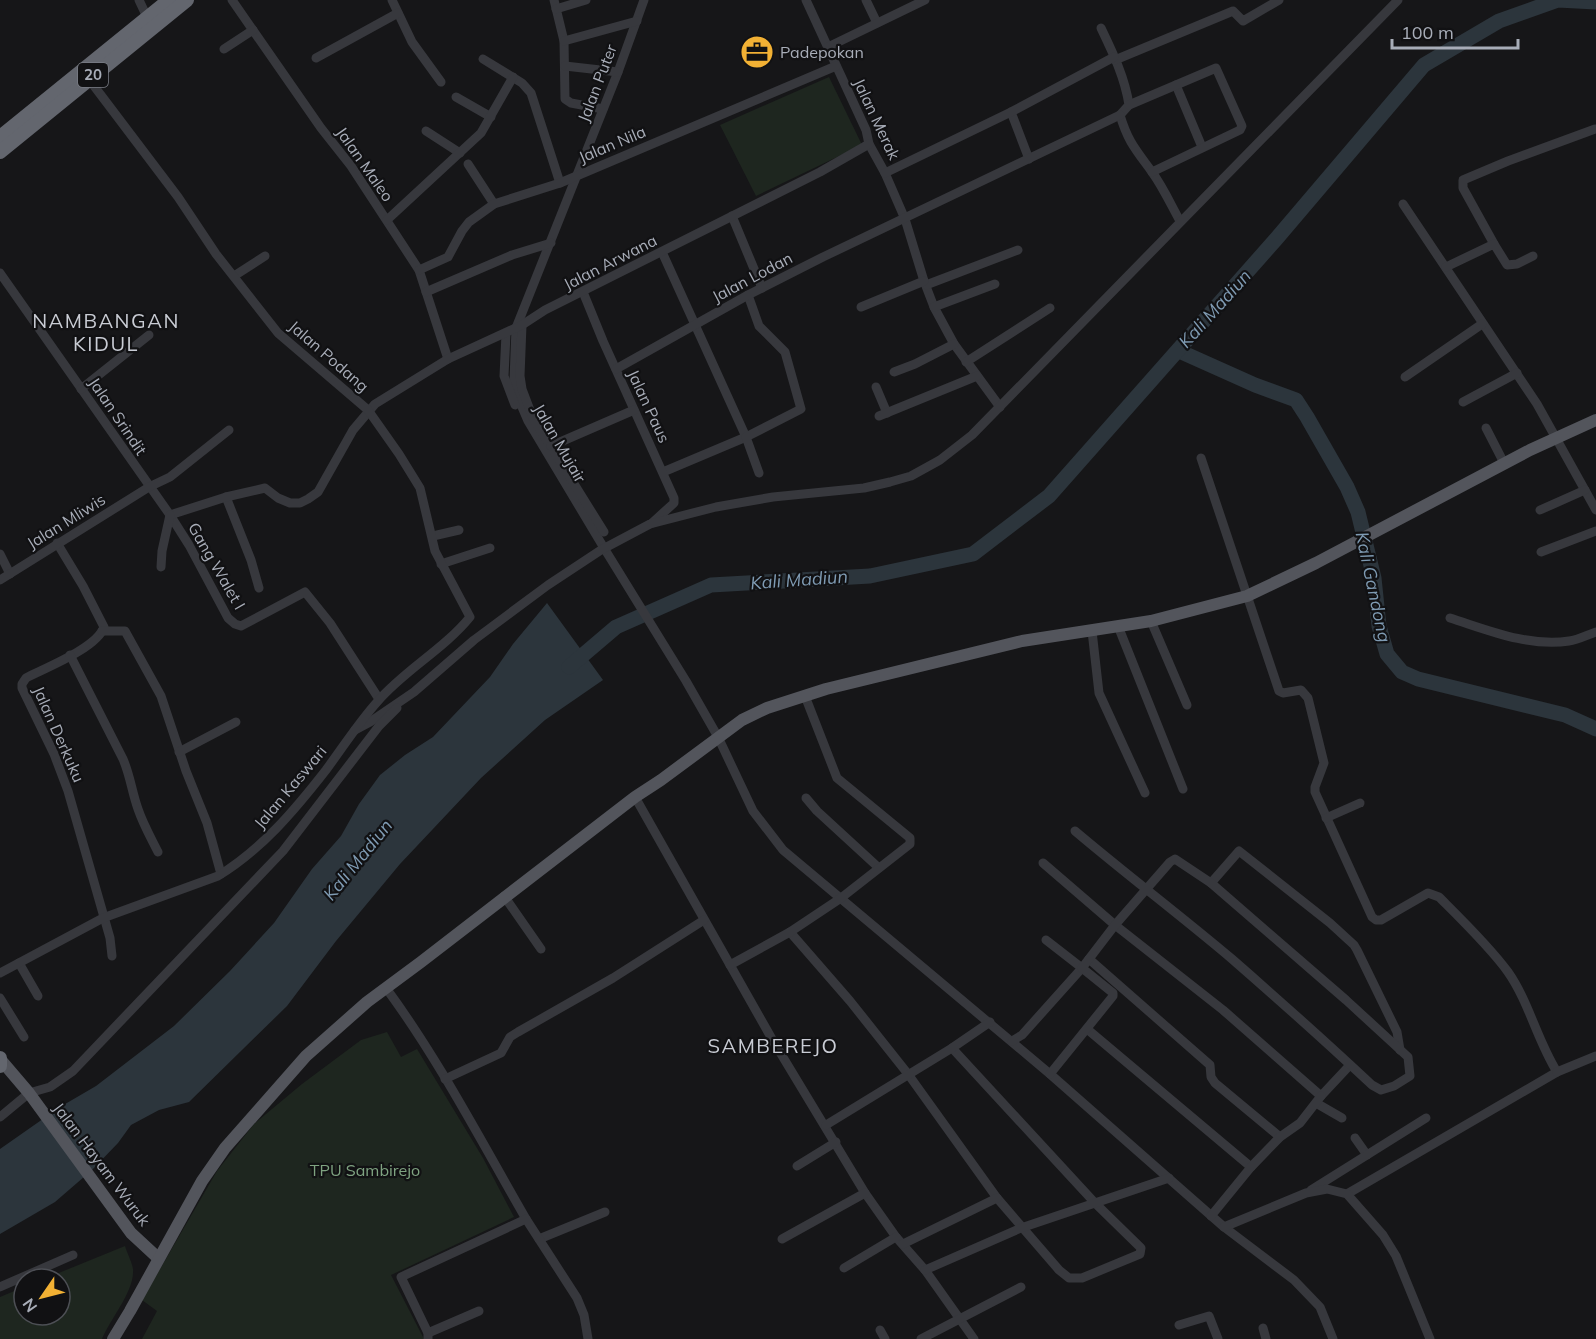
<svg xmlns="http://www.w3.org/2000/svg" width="1596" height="1339" font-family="Mulish,sans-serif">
<rect width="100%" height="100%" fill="#161618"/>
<g fill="#1e261f">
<path d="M829 77 862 145 756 196 720 125Z"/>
<path d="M387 1032 401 1057 417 1049 483 1158 514 1217 391 1275 424 1339H142L157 1311 142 1300 217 1171 254 1124 302 1084 361 1040Z"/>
<path d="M125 1246C127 1253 132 1262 133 1269 135 1291 110 1319 102 1339H0V1297L24 1287V1315H60V1279H44Z"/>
</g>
<path fill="#2c353c" d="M547 603 603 680 545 720 481 778 400 864 336 941 287 1006 189 1102 159 1110 131 1125 118 1143 92 1170 55 1202 0 1234V1149L60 1107 96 1086 174 1026 230 971 274 923 312 869 341 836 359 804 380 775 405 755 433 737 490 677 513 644Z"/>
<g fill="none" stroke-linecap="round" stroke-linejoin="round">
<g stroke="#2c353c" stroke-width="15">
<path d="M1179 351 1255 385 1296 400 1307 417 1347 487 1358 512 1374 578 1379 626 1387 654 1402 672 1418 679 1565 715 1596 729"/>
<path d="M569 667 616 627 711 585 870 576 973 554 1049 496 1277 238 1424 65 1499 21 1558 0 1596 2"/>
</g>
<g stroke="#37383d" stroke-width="9">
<path d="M139 0 147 17"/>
<path d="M232 0 321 128 351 166 419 270 448 359"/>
<path d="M392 0 412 42 441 82"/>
<path d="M554 0 564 41 565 99 571 103 603 109"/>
<path d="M644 0 618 72 516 328 514 380 519 400 528 421 604 548 686 681 718 737 753 811 783 850 1050 1074 1224 1227 1294 1280 1320 1307 1333 1339"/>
<path d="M806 0 866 130 869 144 885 173 905 219 924 281 934 307 954 344 1000 407"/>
<path d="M866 0 877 23"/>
<path d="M556 9 586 0"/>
<path d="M1101 28C1113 53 1125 78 1129 105L1120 115C1128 142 1136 150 1152 172 1163 187 1171 205 1180 221"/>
<path d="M564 41 637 21"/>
<path d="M828 47 925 0"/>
<path d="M224 49 253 30"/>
<path d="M316 58 398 13"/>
<path d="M483 59 522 83 531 93 560 183"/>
<path d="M1115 60 1233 11 1243 21 1279 0"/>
<path d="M565 66 618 72"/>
<path d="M1176 85 1202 147"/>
<path d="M456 97 491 117"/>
<path d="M1129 105 1216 68 1242 126 1240 130 1152 172"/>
<path d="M1011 112 1029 159"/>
<path d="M426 131 460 153"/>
<path d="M468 164 494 204"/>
<path d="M885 173 1011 112 1114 57"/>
<path d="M1403 204 1537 404 1596 510"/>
<path d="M732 216 762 288"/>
<path d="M387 220 481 133 513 77"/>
<path d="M1494 244 1463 188V180L1508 161 1595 129"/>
<path d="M662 252 746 437 663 472"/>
<path d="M1446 267 1494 244 1507 265 1517 264 1533 256"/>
<path d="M419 270 448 257 462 231 469 222 494 204 560 183 836 66"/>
<path d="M0 273 170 515 189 545 228 618 235 624 241 626 305 592 330 623 379 699"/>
<path d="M234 276 265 256"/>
<path d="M926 285 1018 250"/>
<path d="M426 292 512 255 551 243"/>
<path d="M583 292 603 341 674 498V503L652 523"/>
<path d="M748 295 759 326 785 352 801 409 746 437 759 473"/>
<path d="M861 307 924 281"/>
<path d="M934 307 995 284"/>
<path d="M522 325 520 376 522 389 533 418 604 532"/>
<path d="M506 334 504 376 515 405"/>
<path d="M966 362 1050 308"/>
<path d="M616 369 748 295 823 257 1120 115"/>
<path d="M894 372 915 364 954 344"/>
<path d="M1405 377 1482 324"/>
<path d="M876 387 887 413"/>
<path d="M81 389 149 335"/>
<path d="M1463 402 1517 373"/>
<path d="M879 416 977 376"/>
<path d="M1486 428 1504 463"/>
<path d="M551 446 634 410"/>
<path d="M1201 458 1279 691 1283 693 1301 690 1308 698 1324 763 1315 787V792L1372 917 1376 920H1381L1428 893 1439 897C1461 919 1490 947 1508 972 1529 1002 1537 1040 1557 1072L1347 1194"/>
<path d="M226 497 251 560 259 588"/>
<path d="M1540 510 1585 490"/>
<path d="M170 515 226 497 265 488 278 498 290 503H300L308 499 318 492 353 430 375 404 448 359 522 325 545 310 820 172 869 144"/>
<path d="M433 536 459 530"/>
<path d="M57 543 83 586 104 627C97 648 45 668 26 678L22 684V688L54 754 68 791 110 938 112 956"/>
<path d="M1541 552 1596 531"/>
<path d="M0 554 10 574"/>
<path d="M441 564 490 548"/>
<path d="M161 567 162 551 170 515"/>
<path d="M0 580 149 487 170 477 229 430"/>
<path d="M1450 618C1488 630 1528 647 1569 641 1578 640 1587 635 1596 632"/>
<path d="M1151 621 1187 705"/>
<path d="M1118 626 1183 789"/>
<path d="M102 631H125L161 696 186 771 207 823 221 874"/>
<path d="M1092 631 1099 693 1145 793"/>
<path d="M70 655 123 759C130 775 132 792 138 809 143 824 151 838 158 852"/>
<path d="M355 730 370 722 414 692 474 640 548 585 601 550 650 524 716 507 773 497 864 488 890 482 911 476 940 460 972 435 1398 0"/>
<path d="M179 752 236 722"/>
<path d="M635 797 772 1039 865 1193 896 1237 925 1270 974 1339"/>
<path d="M806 798 817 811 879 868"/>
<path d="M1326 818 1360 803"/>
<path d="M1043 863 1115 925 1223 1010 1321 1096 1350 1065"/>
<path d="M1211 883 1239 851 1330 923 1354 945 1357 950 1397 1032 1400 1050"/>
<path d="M504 896 541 949"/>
<path d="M790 932 850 1001 908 1074 997 1198 1059 1270 1069 1278H1082L1140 1254 1141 1248 1095 1203 952 1048"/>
<path d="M1089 959 1210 1065 1211 1077 1215 1083 1280 1137"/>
<path d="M19 963 38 996"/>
<path d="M730 965 790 932 841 898 910 844V838L837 778 805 696"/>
<path d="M0 973 103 918 218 876C262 849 294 811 326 770 343 747 359 722 378 701 405 670 444 649 470 617L435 551 420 488 399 454 368 410 278 333 216 254 178 197 88 78"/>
<path d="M386 988C439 1060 481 1141 526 1219"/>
<path d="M0 998 24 1037"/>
<path d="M1087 1029 1251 1167"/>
<path d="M1012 1041 1022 1035 1082 968 1046 940"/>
<path d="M1557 1072 1596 1056"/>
<path d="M1050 1074 1113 996V993L1082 968 1115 925 1170 862 1175 859 1211 883 1346 1000 1408 1057 1410 1076 1394 1086 1381 1090 1372 1085C1326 1042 1279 1000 1232 959 1180 915 1127 875 1075 831"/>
<path d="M445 1079 501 1053 510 1037 518 1032 613 978 704 920"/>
<path d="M1316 1103 1342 1118"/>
<path d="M0 1117 29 1093 50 1087 73 1071 283 851 379 726 397 708"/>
<path d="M826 1125 952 1048 990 1022"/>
<path d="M1355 1138 1367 1155"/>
<path d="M797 1166 836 1142"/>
<path d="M1311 1190 1426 1118"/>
<path d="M1211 1216 1251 1167 1280 1137 1300 1123 1321 1096"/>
<path d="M1224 1227 1306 1193 1327 1189 1347 1194 1383 1235 1396 1256 1430 1339"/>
<path d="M539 1239 605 1212"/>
<path d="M782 1239 865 1193"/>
<path d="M903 1244 997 1198"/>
<path d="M844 1268 896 1237"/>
<path d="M925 1270 1021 1228 1169 1178"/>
<path d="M0 1287 73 1255"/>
<path d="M1179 1325 1209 1316 1218 1339"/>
<path d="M1263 1328 1266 1339"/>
<path d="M880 1330 885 1339"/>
<path d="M428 1333 479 1311"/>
<path d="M428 1339V1333L401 1277 526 1219 577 1298 584 1315 588 1339"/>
<path d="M921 1339 1021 1287"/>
</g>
<g stroke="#53555c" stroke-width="12">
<path d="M0 1059 29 1093 131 1233 158 1258"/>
<path d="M113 1339 130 1311 202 1181 225 1148 306 1056 367 1002 421 962 635 797 661 780 742 720 767 708 826 689 1022 641 1151 621 1247 596 1316 563 1530 450 1596 420"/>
</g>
<g stroke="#63666e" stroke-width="14">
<path d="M0 137 169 0"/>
<path d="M0 152 187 0"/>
<path d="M0 1058V1066"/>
</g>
</g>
<defs>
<symbol id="office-disc" viewBox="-11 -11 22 22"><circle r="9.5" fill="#f2b134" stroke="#111113"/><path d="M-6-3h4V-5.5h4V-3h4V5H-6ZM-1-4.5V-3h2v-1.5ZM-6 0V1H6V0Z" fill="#111"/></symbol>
</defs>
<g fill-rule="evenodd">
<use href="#office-disc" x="738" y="33" width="38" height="38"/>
</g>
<g text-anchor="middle" stroke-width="4.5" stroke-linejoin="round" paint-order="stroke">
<rect fill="#111113" stroke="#7b7e86" stroke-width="1.5" x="78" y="63" width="30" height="24" rx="4.5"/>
<g font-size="15" font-weight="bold" fill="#a8adb8">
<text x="93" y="80">20</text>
</g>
<g font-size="16" fill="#a8adb8" stroke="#111113" text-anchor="start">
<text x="780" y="58">Padepokan</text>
</g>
<g font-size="16" fill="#a8adb8" stroke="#111113">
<text transform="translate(597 83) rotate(-69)" y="6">Jalan Puter</text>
<text transform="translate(877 119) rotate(65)" y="6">Jalan Merak</text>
<text transform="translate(612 144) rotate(-23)" y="6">Jalan Nila</text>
<text transform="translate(365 164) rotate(55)" y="6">Jalan Maleo</text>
<text transform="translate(610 262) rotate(-27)" y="6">Jalan Arwana</text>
<text transform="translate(752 277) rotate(-28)" y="6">Jalan Lodan</text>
<text transform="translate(329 356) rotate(41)" y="6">Jalan Podang</text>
<text transform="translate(649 406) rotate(65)" y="6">Jalan Paus</text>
<text transform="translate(118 416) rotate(56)" y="6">Jalan Srindit</text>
<text transform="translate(560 443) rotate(60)" y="6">Jalan Mujair</text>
<text transform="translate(66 521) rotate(-32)" y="6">Jalan Mliwis</text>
<text transform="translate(217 566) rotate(60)" y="6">Gang Walet I</text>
<text transform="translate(59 734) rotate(66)" y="6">Jalan Derkuku</text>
<text transform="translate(290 787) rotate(-50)" y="6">Jalan Kaswari</text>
<text transform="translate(102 1164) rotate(53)" y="6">Jalan Hayam Wuruk</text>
</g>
<g font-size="16" fill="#7fa381" stroke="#111113">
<text x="365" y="1176">TPU Sambirejo</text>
</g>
<g font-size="18" font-style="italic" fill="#7f9bb3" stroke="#111113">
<text transform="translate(1215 309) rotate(-48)" y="6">Kali Madiun</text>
<text transform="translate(799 580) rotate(-4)" y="6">Kali Madiun</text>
<text transform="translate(1373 587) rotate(78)" y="6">Kali Gandong</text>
<text transform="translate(358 860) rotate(-51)" y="6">Kali Madiun</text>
</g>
<g font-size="20" letter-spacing="1.5" fill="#c9ccd4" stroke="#111113">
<text x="106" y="328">NAMBANGAN<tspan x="106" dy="23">KIDUL</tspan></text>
<text x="773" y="1053">SAMBEREJO</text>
</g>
</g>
<g transform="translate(42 1297) rotate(235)"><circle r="28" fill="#111113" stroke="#4d4f55" stroke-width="1.5"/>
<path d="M0-4.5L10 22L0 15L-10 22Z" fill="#f2b134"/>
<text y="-9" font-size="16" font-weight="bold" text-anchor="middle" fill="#a8adb8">N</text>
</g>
<path d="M1392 39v9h126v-9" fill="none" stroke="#a8adb8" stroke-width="3"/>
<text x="1401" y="39" font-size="18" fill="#a8adb8" stroke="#111113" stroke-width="4.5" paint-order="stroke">100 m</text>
</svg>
